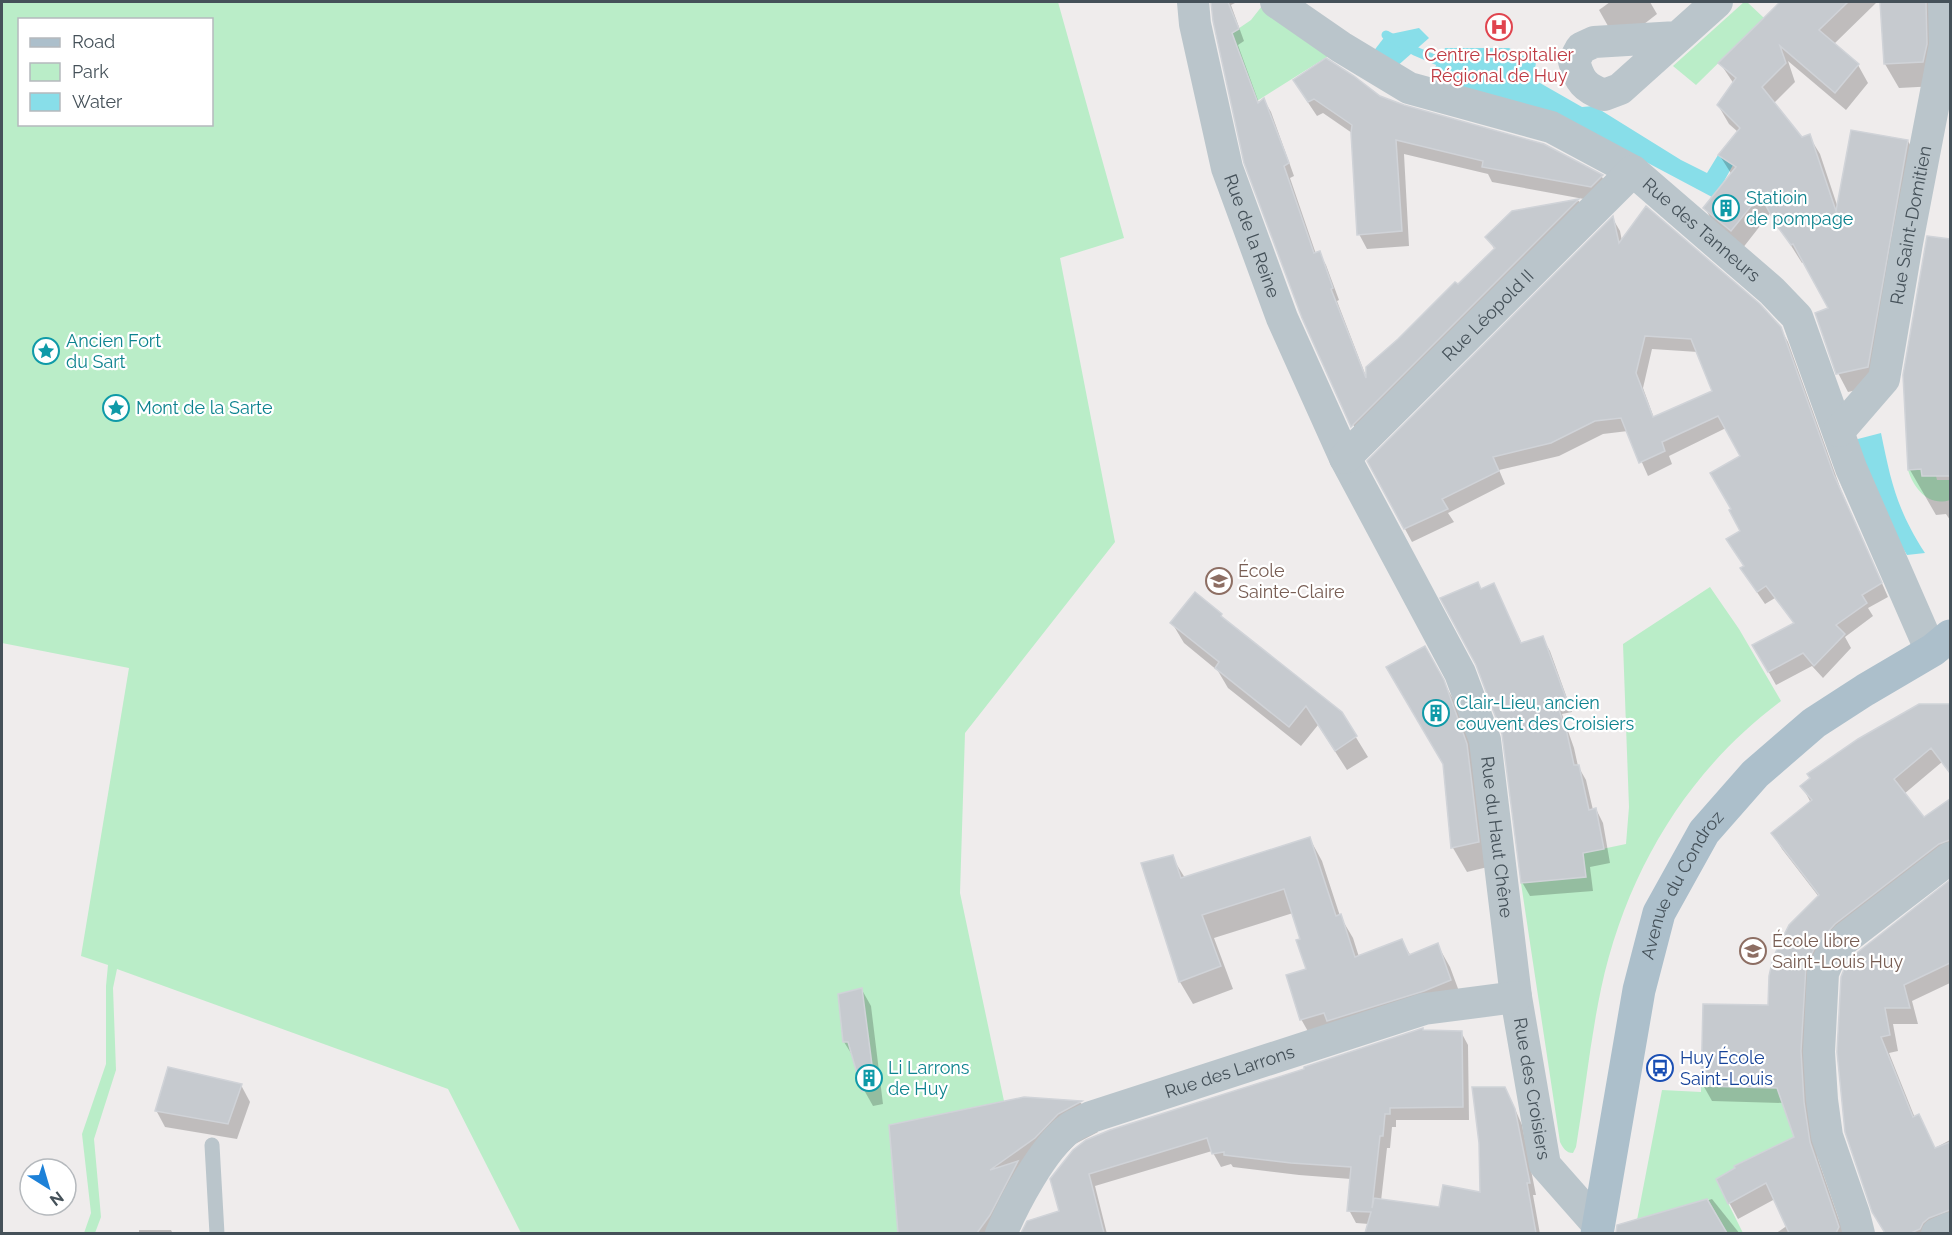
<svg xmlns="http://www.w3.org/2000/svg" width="1952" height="1235" font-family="Raleway,sans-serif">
<rect width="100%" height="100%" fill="#efecec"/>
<g fill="#baedc8" fill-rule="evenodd">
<path d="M2 2H1058L1124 238 1060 258 1115 542 965 733 960 893 1004 1101 889 1125 898 1233H521L448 1089 117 969 113 988 116 1070 94 1139 101 1217 95 1233H84L91 1213 82 1134 106 1064V986L108 965 81 956 129 668 2 643ZM20 20H212V124H20Z"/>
<path d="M1744 2H1747L1764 18 1696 85 1673 66Z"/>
<path d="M1262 6 1330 55 1257 101 1232 33 1251 20Z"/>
<path d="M1921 469 1922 476H1936L1937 480H1950V500C1929 507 1914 489 1908 470Z"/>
<path d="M1710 587 1739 629 1781 701C1686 772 1626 873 1601 989 1590 1041 1585 1094 1576 1147L1573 1153C1566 1153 1563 1148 1560 1142L1521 883 1586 877 1583 853 1626 844 1629 807 1623 644Z"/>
<path d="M1701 1086 1777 1088 1794 1137 1734 1166 1735 1168 1716 1179 1743 1233H1727L1708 1199 1670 1210 1683 1233H1656L1637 1220 1662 1090 1701 1092Z"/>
</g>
<g fill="#88dee9">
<path d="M1419 28 1429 38 1395 68 1373 52 1386 35Z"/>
<path d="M1445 48H1509L1536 63 1533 79 1582 107 1594 106 1681 160 1707 173 1718 155 1733 165 1723 183 1712 197 1631 154 1428 81Z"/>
<path d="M1881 433C1891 482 1897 510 1925 553L1907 555 1895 535 1854 440Z"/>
</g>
<g fill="#0003" fill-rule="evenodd">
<path d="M1212 2H1237L1231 5 1244 41 1238 45 1259 103 1264 100 1271 112 1294 176 1290 178 1316 254 1319 253 1326 265 1339 300 1337 301 1367 379 1495 250 1487 237 1512 212 1579 201 1585 212 1359 437 1303 317 1214 21Z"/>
<path d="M1610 2H1650L1657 14 1626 38 1608 26 1599 10Z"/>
<path d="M1783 2H1877L1834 44 1858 65 1868 83 1846 110 1788 61 1795 82 1773 104 1802 139 1809 136 1820 154 1838 208 1908 141 1918 160 1878 385 1848 392 1838 373 1830 309 1804 262 1802 263 1790 244 1771 212 1742 249 1715 226 1705 208 1732 175 1720 156 1738 132 1729 124 1718 105 1734 84 1720 63Z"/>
<path d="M1882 2H1934L1937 86 1899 88 1885 64Z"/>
<path d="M1303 95 1379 97 1404 107 1544 145 1602 177 1610 191 1600 202 1492 182 1488 174 1404 154 1409 246 1367 249 1359 234 1352 133 1323 113 1317 116Z"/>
<path d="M1613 219 1620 231 1622 241 1780 328 1788 342 1841 490 1888 597 1868 608 1873 616 1845 637 1851 648 1823 678 1812 666 1776 685 1754 646 1795 624 1775 598 1765 604 1750 582 1745 567 1742 531 1733 509 1742 456 1726 428 1669 456 1672 464 1648 476 1628 431 1603 434 1559 456 1499 470 1505 484 1448 513 1454 522 1412 542 1405 529ZM1652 349 1698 352 1714 392 1654 418 1643 388Z"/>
<path d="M1928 238 1950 240V520L1946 514 1936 515 1910 470 1904 376Z"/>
<path d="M1494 585 1522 644 1542 637 1550 651 1572 712 1562 714 1574 748 1578 766 1586 780 1593 810 1596 809 1603 823 1610 863 1590 867 1593 891 1530 896 1522 882 1503 734 1481 590Z"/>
<path d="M1223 619 1341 713 1368 757 1347 770 1318 725 1301 746 1228 688 1218 671 1184 643 1172 623Z"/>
<path d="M1438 672 1457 706 1481 770 1492 866 1467 872 1453 848 1444 764Z"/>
<path d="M1919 705H1950V774L1942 762 1904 794 1923 819 1950 801V858L1842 941 1812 1120 1818 1159 1844 1234H1775L1788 1225 1775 1199 1738 1219 1717 1180 1795 1138 1784 1103 1712 1101 1703 1085 1770 1007 1819 897 1782 849 1772 833 1811 803 1802 786Z"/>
<path d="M1310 839 1322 861 1340 916 1353 938 1359 957 1401 940 1411 956 1437 944 1450 967 1463 1002 1314 1042 1301 1019 1308 970 1302 940 1293 913 1214 938 1233 989 1193 1004 1180 982 1142 864 1172 857 1185 878Z"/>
<path d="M1950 882V983L1912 1001 1918 1024H1893L1898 1051 1889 1053 1915 1118 1919 1116 1935 1148 1950 1140V1229L1938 1234H1886L1873 1211 1859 953Z"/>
<path d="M862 990 871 1006 883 1104 873 1106 864 1090 854 1058 844 1042Z"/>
<path d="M1461 1032 1468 1045 1469 1120H1396V1127H1392L1390 1148H1387L1381 1201 1440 1208 1481 1194 1512 1102 1522 1125 1536 1195H1533L1540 1234H1366L1369 1224 1356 1223 1349 1210 1351 1179 1299 1175 1233 1167 1231 1164 1221 1167 1212 1151 1095 1186 1107 1234H1042L1039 1219 1061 1212 1052 1179Z"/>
<path d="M241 1085 250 1102 237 1139 165 1127 156 1110Z"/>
<path d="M1024 1098 1081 1103 1098 1132 1075 1144 1052 1168 1013 1234H900L891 1127Z"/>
<path d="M1712 1199 1740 1234H1647L1640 1221Z"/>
<path d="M139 1230H171L173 1234H139Z"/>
</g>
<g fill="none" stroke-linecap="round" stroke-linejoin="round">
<path stroke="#88dee9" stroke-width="9" d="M1386 35 1415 51 1448 65"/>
</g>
<g fill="#c6cacf" stroke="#d0d3d8" stroke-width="1.5" fill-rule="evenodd">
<path d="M1211 2H1228L1239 29 1232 33 1258 103 1264 98 1289 163 1284 166 1314 253 1320 251 1333 288 1331 289 1366 378V367L1398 339 1455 282 1458 284 1495 248 1485 237 1512 211 1579 199 1351 427 1302 318 1244 163 1213 21Z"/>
<path d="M1780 2H1848L1819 30 1859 64 1835 93 1780 46 1786 63 1762 87 1802 137 1810 134 1836 211 1851 130 1908 140 1868 367 1836 374 1815 313 1828 308 1793 244 1791 245 1777 226 1760 195 1731 231 1703 208 1736 167 1718 155 1740 128 1717 105 1736 78 1718 63Z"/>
<path d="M1880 2H1926L1927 44 1923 62 1884 64Z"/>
<path d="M1326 58 1354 76 1380 96 1404 105 1544 144 1603 175 1591 187 1482 167 1483 161 1396 140 1402 231 1357 235 1351 133 1352 125 1314 99 1308 102 1293 80Z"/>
<path d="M1646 206 1760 304 1781 327 1834 475 1882 583 1862 595 1867 603 1836 625 1845 634 1814 666 1803 653 1768 672 1752 645 1794 623 1766 586 1757 592 1740 568 1744 566 1726 539 1740 531 1729 510 1731 509 1710 473 1740 456 1718 416 1662 442 1665 451 1639 463 1621 418 1595 421 1551 443 1493 457 1499 471 1442 499 1448 509 1404 529 1367 461 1613 216 1619 243ZM1645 336 1691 339 1712 391 1653 417 1636 373Z"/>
<path d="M1927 236 1950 239V476H1922L1921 469 1908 470 1903 375Z"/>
<path d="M1478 582 1481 589 1494 583 1521 643 1543 636 1566 698 1556 701 1567 733 1574 765H1579L1589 810 1596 808 1604 849 1583 853 1586 877 1521 883 1502 734 1476 665 1440 598Z"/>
<path d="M1195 592 1222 614 1221 616 1342 712 1357 736 1335 751 1306 706 1289 727 1215 668 1219 662 1170 623Z"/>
<path d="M1425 646 1444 680 1467 744 1479 842 1451 848 1443 764 1386 667Z"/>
<path d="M1919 704H1950V773L1931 748 1894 779 1924 817 1950 799V840L1939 844 1835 924 1816 945 1806 966 1801 1051 1804 1102 1810 1142 1839 1227 1836 1233H1789L1766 1183 1728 1204 1716 1179 1735 1168 1734 1166 1794 1137 1777 1088 1701 1086 1703 1004 1768 1005 1769 976 1773 958 1781 941 1789 925 1819 895 1771 833 1812 800 1800 786 1810 778 1807 774 1858 739Z"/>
<path d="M1310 837 1336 916 1341 914 1355 957 1402 939 1409 955 1438 943 1451 980 1424 991 1327 1021 1324 1013 1300 1020 1286 975 1306 969 1296 940 1300 939 1284 889 1202 915 1221 966 1179 982 1141 863 1173 855 1181 878Z"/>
<path d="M1950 880V963L1904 985 1910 1008H1885L1890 1035 1881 1037 1913 1117 1919 1114 1935 1148 1950 1142V1210L1929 1218 1923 1223 1920 1229 1911 1233H1885L1872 1212 1845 1132 1837 1052 1841 977 1847 962 1858 952Z"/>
<path d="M862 988 875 1088 862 1091 848 1042H843L838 994Z"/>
<path d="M1423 1028V1030L1462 1031 1463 1107 1390 1108V1114H1385L1383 1136H1380L1372 1208 1374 1198 1439 1207 1443 1185 1480 1192 1479 1143 1472 1087H1505L1515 1109 1530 1183H1527L1536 1233H1365L1371 1212 1347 1211 1351 1167 1291 1163 1224 1155V1152L1212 1154 1207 1138 1089 1174 1104 1233H1021L1027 1221 1059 1211 1050 1179 1073 1150 1086 1140 1110 1130 1304 1069V1067Z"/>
<path d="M168 1067 242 1084 228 1124 155 1111Z"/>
<path d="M1024 1097 1082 1101 1058 1114 1035 1138 990 1170 1018 1161 990 1215 977 1233H898L889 1125Z"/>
<path d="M1707 1199 1727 1233H1616L1617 1225Z"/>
</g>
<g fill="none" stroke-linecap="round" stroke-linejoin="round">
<path stroke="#bac5cb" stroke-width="15" d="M212 1145 217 1234"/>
<g stroke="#bac5cb" stroke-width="32">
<path id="s1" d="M1193 2 1195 24 1227 168 1282 318 1345 458 1460 673 1485 740 1516 997 1545 1165 1598 1225"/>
<path id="s2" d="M1276 2 1341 47 1409 88 1551 127 1633 171 1772 291 1797 317 1851 468 1927 642 1933 650"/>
<path d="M1677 37 1594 42 1581 48 1574 61C1579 81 1585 88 1604 95L1620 89 1717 2"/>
<path id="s3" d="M1839 431 1884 379 1907 243 1945 45 1944 2"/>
<path id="s4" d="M1345 458 1633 171"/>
<path id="s5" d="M1001 1234C1014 1203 1043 1148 1070 1128 1076 1124 1084 1121 1091 1117L1424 1009 1516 997"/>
<path d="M1859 1234 1854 1214 1827 1136 1822 1100 1819 1052 1823 973 1832 952 1846 938 1950 858"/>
<path d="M1937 1234 1950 1228"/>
</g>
<path stroke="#acbfcb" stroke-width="33" id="s6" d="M1597 1234 1639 990 1659 913 1704 832 1755 774 1814 723 1865 690 1933 650 1950 636"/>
</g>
<defs>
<symbol id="hospital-ring" viewBox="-11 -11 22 22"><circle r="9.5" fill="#fff" stroke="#e0444e" stroke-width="1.5"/><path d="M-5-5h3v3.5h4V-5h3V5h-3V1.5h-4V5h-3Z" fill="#e0444e"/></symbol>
<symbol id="building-ring" viewBox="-11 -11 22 22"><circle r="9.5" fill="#fff" stroke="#0f9aa8" stroke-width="1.5"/><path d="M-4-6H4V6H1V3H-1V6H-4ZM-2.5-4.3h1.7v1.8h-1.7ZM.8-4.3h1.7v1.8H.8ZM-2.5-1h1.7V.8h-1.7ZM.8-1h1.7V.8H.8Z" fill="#0f9aa8"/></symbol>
<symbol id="sight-ring" viewBox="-11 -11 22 22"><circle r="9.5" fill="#fff" stroke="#0f9aa8" stroke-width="1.5"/><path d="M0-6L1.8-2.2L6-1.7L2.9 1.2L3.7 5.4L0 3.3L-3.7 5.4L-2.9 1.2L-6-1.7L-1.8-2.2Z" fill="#0f9aa8"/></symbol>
<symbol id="school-ring" viewBox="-11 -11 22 22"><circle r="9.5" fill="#fff" stroke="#8d6e63" stroke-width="1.5"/><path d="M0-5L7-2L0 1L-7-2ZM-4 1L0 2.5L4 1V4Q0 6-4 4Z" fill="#8d6e63"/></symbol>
<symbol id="bus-ring" viewBox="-11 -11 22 22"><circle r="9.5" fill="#fff" stroke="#1a4fb4" stroke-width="1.5"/><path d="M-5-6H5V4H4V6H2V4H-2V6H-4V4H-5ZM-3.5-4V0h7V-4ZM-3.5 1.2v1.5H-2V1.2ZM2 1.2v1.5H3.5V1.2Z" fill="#1a4fb4"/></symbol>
</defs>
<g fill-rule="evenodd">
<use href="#hospital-ring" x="1484" y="12" width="30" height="30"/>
<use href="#building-ring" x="1711" y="193" width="30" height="30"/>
<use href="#sight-ring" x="31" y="336" width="30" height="30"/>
<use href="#sight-ring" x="101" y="393" width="30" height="30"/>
<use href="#school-ring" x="1204" y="566" width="30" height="30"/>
<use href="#building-ring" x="1421" y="698" width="30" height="30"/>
<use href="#school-ring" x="1738" y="936" width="30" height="30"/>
<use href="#bus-ring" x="1645" y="1053" width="30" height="30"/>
<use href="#building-ring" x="854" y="1063" width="30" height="30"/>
</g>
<g text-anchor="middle" stroke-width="4.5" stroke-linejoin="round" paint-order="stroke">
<g font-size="18" fill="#be3a42" stroke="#fff">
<text x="1499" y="61">Centre Hospitalier<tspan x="1499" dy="21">Régional de Huy</tspan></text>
</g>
<g font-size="18" fill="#0d838f" stroke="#fff" text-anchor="start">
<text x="1746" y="204">Statioin<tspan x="1746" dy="21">de pompage</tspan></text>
<text x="66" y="347">Ancien Fort<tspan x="66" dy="21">du Sart</tspan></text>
<text x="136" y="414">Mont de la Sarte</text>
<text x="1456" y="709">Clair-Lieu, ancien<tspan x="1456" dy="21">couvent des Croisiers</tspan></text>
<text x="888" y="1074">Li Larrons<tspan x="888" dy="21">de Huy</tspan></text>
</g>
<g font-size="18" fill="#455159" stroke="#fff">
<text dy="6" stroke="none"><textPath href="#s3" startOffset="225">Rue Saint-Domitien</textPath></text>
<text dy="6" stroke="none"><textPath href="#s2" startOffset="489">Rue des Tanneurs</textPath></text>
<text dy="6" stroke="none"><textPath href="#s1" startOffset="242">Rue de la Reine</textPath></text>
<text dy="6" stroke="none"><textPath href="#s4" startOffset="202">Rue Léopold II</textPath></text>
<text dy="6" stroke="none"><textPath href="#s1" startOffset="896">Rue du Haut Chêne</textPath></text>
<text dy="6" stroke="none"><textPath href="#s6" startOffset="362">Avenue du Condroz</textPath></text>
<text dy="6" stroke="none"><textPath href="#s5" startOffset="297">Rue des Larrons</textPath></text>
<text dy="6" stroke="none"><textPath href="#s1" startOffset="1150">Rue des Croisiers</textPath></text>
</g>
<g font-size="18" fill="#785e54" stroke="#fff" text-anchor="start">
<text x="1238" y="577">École<tspan x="1238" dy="21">Sainte-Claire</tspan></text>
<text x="1772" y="947">École libre<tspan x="1772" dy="21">Saint-Louis Huy</tspan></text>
</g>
<g font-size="18" fill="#164399" stroke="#fff" text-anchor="start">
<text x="1680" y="1064">Huy École<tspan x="1680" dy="21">Saint-Louis</tspan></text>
</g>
</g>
<rect width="1952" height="1235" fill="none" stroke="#455159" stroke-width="6"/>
<rect x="18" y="18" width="195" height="108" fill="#ffffff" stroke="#b5b9bd" stroke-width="1.5"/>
<rect x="30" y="38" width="30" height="9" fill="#acbfcb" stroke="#b5b9bd" stroke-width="1.5"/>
<text x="72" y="48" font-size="18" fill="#455159">Road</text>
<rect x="30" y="63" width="30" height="18" fill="#baedc8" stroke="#b5b9bd" stroke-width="1.5"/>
<text x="72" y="78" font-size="18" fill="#455159">Park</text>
<rect x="30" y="93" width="30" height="18" fill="#88dee9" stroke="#b5b9bd" stroke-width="1.5"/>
<text x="72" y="108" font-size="18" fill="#455159">Water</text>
<g transform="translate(48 1187) rotate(143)"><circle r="28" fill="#ffffff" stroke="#b5b9bd" stroke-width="1.5"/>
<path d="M0-4.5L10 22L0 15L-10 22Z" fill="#1d81d8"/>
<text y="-9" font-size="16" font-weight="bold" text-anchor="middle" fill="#455159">N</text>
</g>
</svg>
